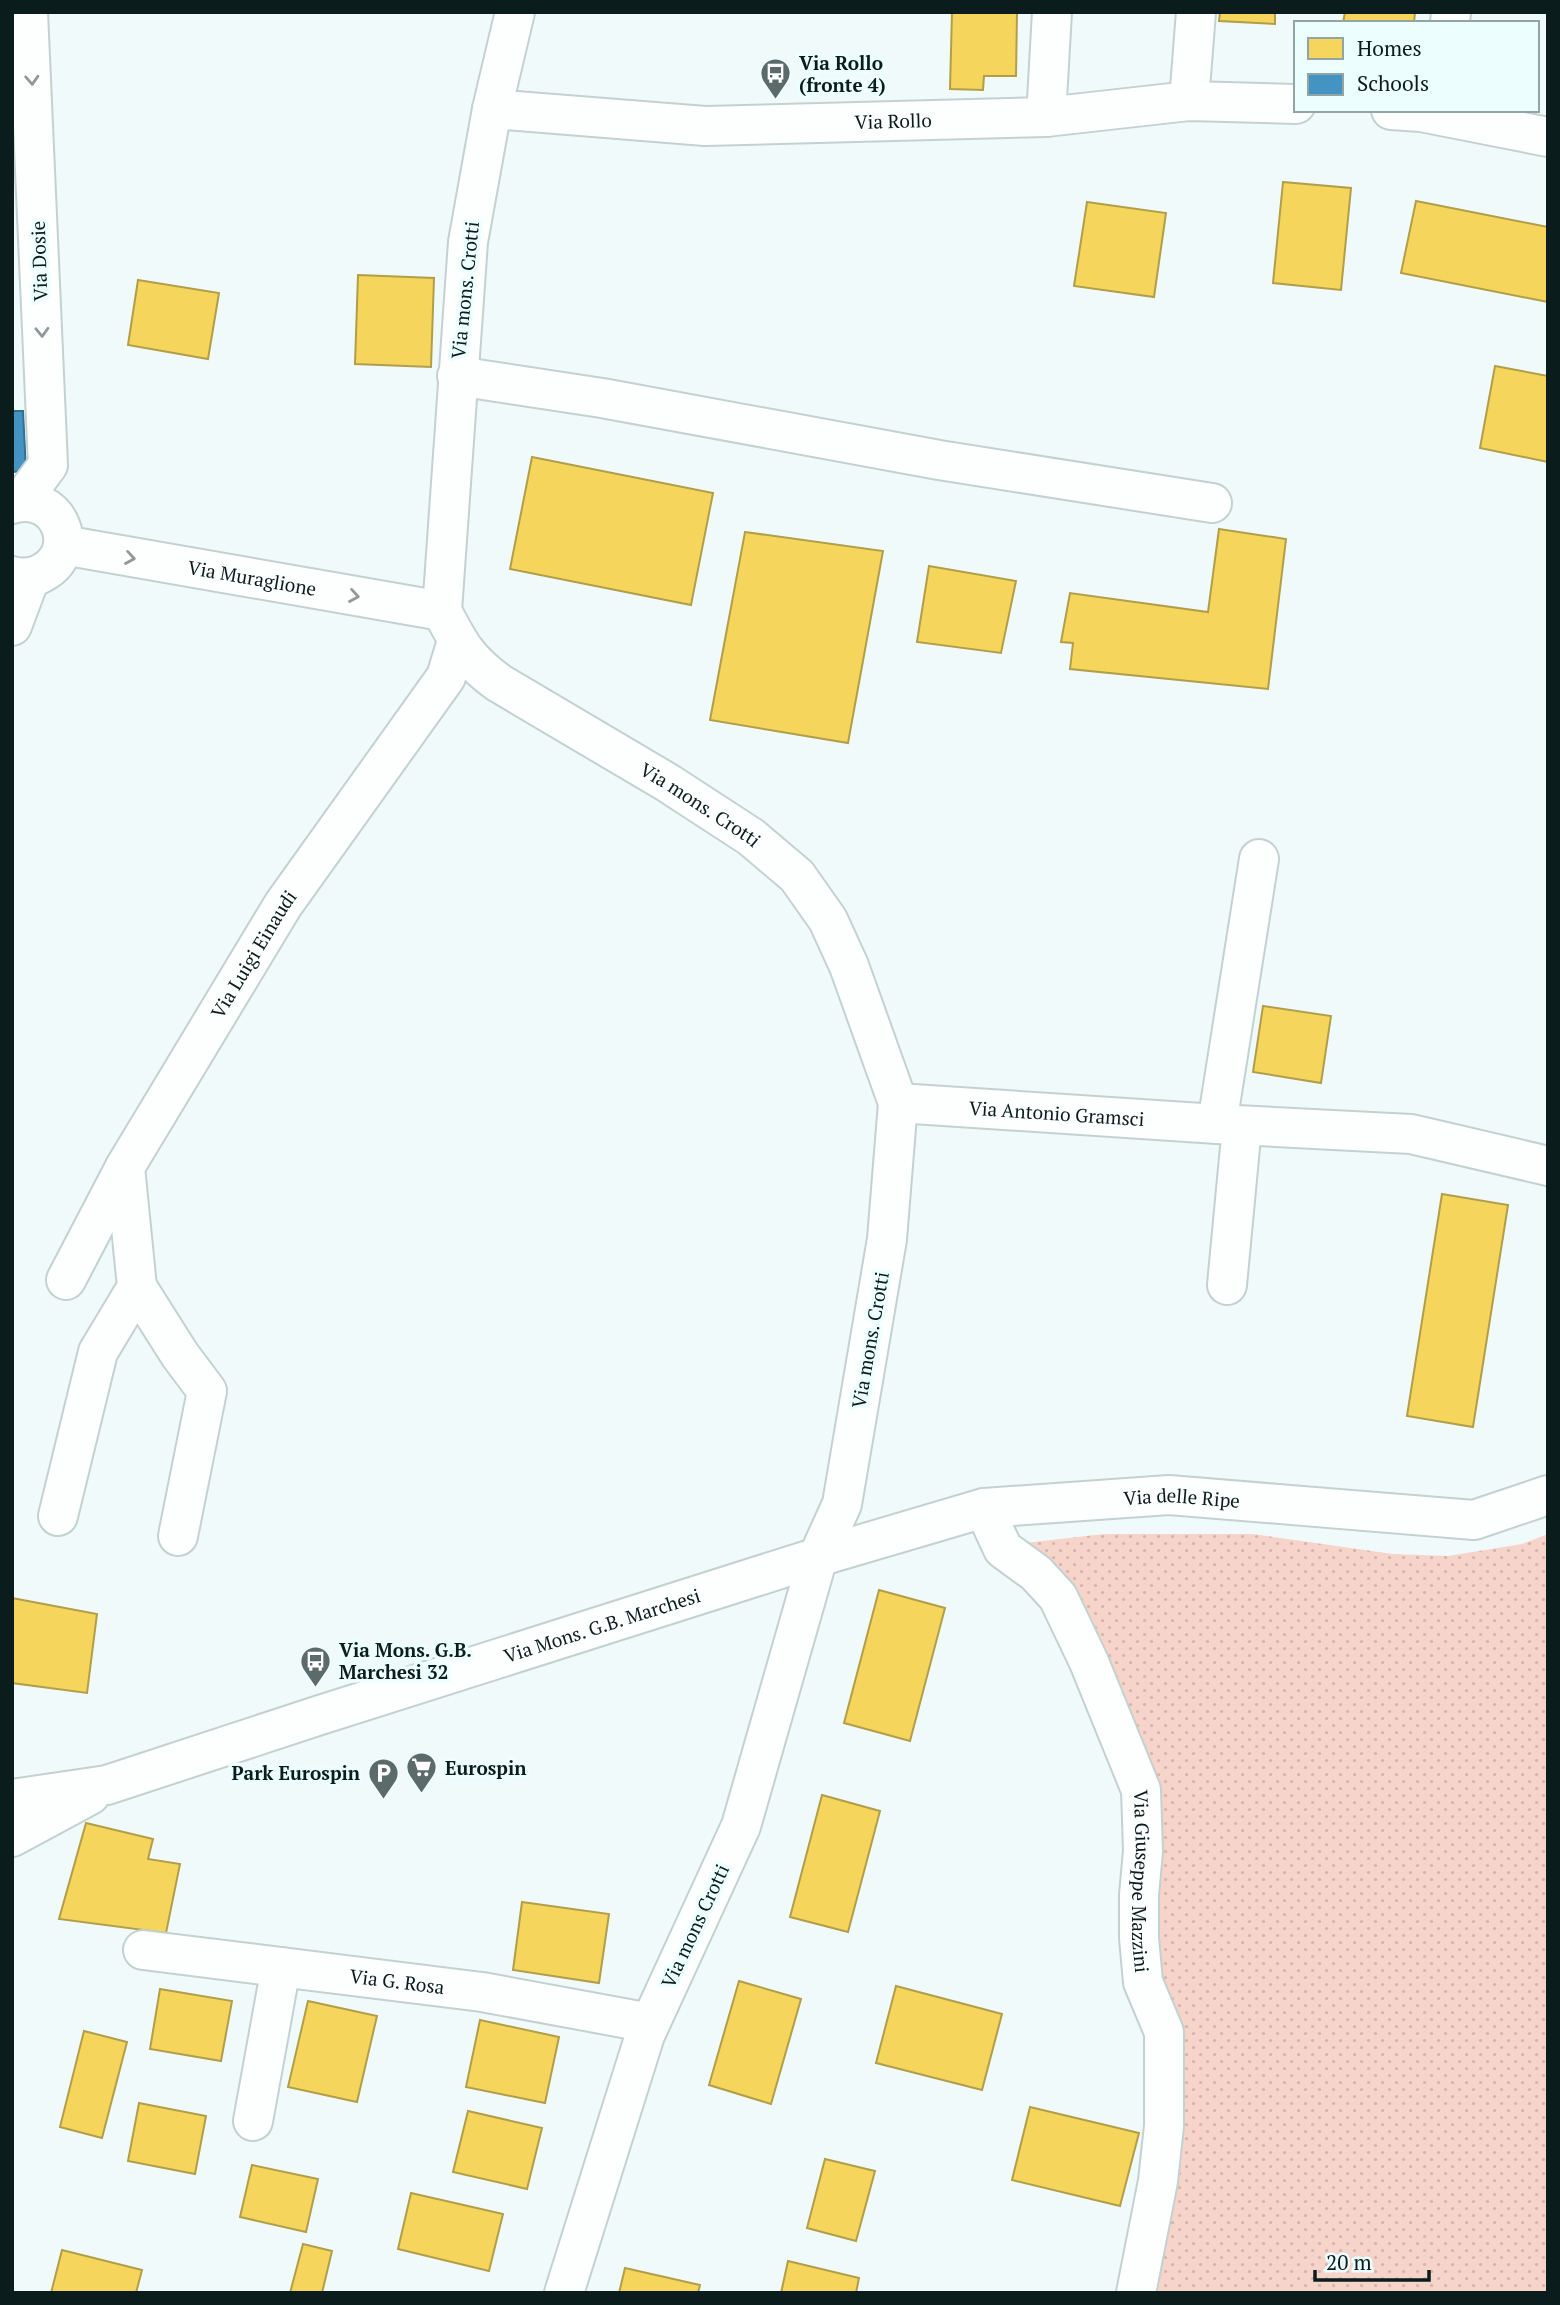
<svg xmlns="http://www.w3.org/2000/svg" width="1560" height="2305" font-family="'PT Serif',serif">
<defs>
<pattern id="grass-dots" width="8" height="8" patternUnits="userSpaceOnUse" patternTransform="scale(1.75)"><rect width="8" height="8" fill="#f7d4c9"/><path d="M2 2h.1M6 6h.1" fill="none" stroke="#d2b5ac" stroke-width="1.8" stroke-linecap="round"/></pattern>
</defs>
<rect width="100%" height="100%" fill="#f1fafa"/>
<path fill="url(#grass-dots)" d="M1104 1534H1253L1393 1554 1448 1556 1522 1544 1548 1534V2293H1155L1157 1996 1151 1838 1016 1544Z"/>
<g fill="#f6d55c" stroke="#b09e49" stroke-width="2">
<path d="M952 12 1017 13 1016 76H984L983 90 950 89Z"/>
<path d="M1220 12H1275V24L1219 21Z"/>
<path d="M1345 12H1415L1414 23H1343Z"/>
<path d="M1283 182 1351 188 1341 290 1273 283Z"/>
<path d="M1416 201 1548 227V302L1401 273Z"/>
<path d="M1087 202 1166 213 1154 297 1074 286Z"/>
<path d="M358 275 434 278 431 367 355 364Z"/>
<path d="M138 280 219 293 208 359 128 345Z"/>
<path d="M1495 366 1548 376V462L1480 448Z"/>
<path d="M532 457 713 493 691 605 510 569Z"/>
<path d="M1219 529 1286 539 1268 689 1070 669 1073 643 1061 642 1070 593 1208 612Z"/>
<path d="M745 532 883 551 848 743 710 720Z"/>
<path d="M929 566 1016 581 1001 653 917 642Z"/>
<path d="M1263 1006 1331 1016 1321 1083 1253 1072Z"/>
<path d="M1442 1194 1508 1205 1473 1427 1407 1416Z"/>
<path d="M879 1590 945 1608 910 1741 844 1723Z"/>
<path d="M12 1598 97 1614 87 1693 12 1683Z"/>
<path d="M822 1795 880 1811 848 1932 790 1917Z"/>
<path d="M86 1823 153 1839 148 1859 180 1864 166 1933 59 1919Z"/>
<path d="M522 1902 609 1914 599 1983 513 1970Z"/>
<path d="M739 1981 801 1999 771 2104 709 2085Z"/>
<path d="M896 1986 1002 2014 982 2090 876 2063Z"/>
<path d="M160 1989 232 2001 221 2061 150 2049Z"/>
<path d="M308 2001 377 2016 357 2102 288 2087Z"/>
<path d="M480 2020 559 2037 545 2103 466 2087Z"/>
<path d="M84 2031 127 2042 102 2138 60 2127Z"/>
<path d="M139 2103 206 2116 195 2174 128 2161Z"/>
<path d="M1030 2107 1139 2133 1120 2206 1012 2180Z"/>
<path d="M468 2111 542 2128 527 2189 453 2172Z"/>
<path d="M825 2159 875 2171 856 2241 807 2228Z"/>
<path d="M252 2165 318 2179 306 2232 240 2217Z"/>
<path d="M411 2193 503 2214 489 2271 398 2249Z"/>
<path d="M303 2244 332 2251 322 2293H290Z"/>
<path d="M62 2250 142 2270 136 2293H51Z"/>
<path d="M788 2261 859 2278 856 2293H781Z"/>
<path d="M625 2268 700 2285 698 2293H619Z"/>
</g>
<path fill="#4393c3" stroke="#326f91" stroke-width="2" d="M12 411H23L26 471 12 472Z"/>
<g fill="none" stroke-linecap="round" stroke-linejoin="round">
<defs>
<g id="minor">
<path id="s1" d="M515 12 492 109 468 242 442 611C459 644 468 661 499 683L668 783 751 837 797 876 828 920 849 966 898 1103 887 1239 842 1504 818 1557 741 1826 645 2035 564 2293"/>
<path d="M1450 23 1451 12"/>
<path d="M1189 101 1196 12"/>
<path id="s2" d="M492 109 705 126 1046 117 1189 101 1296 104"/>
<path d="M1391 110 1421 112 1548 137"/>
<path d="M1046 117 1052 12"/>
<path d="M457 376 602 398 939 460 1212 503"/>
<path d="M21 501 48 465 28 12"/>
<path d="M12 504C59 490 86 554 38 575 29 578 22 579 12 576"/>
<path id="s3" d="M63 545 442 611"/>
<path d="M12 626 30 578"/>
<path id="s4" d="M898 1103 1217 1124 1411 1134 1548 1166"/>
<path d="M1217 1124 1259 859"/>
<path id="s5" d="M66 1280 125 1167 283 905 446 677 457 641"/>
<path d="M1227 1285 1242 1126"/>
<path d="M137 1287 180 1355 207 1391 178 1536"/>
<path id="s6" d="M984 1508 1003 1549 1036 1573 1058 1597 1089 1662 1141 1790 1143 1851 1139 1895V1938L1143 1982 1164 2032V2126L1158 2181 1136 2293"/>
<path d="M58 1516 98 1352 137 1287 125 1167"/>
<path id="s7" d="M12 1799 107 1785 317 1716 818 1557 984 1508 1169 1495 1474 1520 1548 1495"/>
<path d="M12 1837 90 1795"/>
<path id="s8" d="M143 1950 482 1992 650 2023"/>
<path d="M253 2121 281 1967"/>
</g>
</defs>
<use href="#minor" stroke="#c4d1d1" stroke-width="42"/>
<use href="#minor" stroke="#fdfefe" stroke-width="38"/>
</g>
<defs><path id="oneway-chevron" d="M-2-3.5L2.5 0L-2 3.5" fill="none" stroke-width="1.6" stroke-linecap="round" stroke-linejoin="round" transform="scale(1.75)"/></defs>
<g stroke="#909899">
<use href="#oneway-chevron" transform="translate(32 80) rotate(87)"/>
<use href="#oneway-chevron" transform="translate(42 332) rotate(88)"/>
<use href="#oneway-chevron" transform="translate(130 558) rotate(10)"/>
<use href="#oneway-chevron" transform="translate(354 596) rotate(10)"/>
</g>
<defs>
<symbol id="bus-pin" viewBox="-11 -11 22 30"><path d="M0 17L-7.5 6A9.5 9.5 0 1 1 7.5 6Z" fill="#5c6a6a" stroke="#edfefe"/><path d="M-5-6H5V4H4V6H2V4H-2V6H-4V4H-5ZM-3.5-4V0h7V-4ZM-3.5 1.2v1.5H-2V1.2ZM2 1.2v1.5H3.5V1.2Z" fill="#fff"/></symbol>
<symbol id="supermarket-pin" viewBox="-11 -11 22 30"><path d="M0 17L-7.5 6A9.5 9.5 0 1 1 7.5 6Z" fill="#5c6a6a" stroke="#edfefe"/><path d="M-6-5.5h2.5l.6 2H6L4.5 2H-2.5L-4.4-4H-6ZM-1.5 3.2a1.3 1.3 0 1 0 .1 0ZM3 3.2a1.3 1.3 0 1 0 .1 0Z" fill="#fff"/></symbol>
<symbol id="parking-pin" viewBox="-11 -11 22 30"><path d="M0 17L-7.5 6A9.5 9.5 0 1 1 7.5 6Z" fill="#5c6a6a" stroke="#edfefe"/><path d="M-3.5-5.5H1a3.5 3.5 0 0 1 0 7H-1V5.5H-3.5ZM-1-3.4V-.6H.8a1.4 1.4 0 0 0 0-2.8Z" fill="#fff"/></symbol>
</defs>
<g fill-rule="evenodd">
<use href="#bus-pin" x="758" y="56" width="35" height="47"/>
<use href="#bus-pin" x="298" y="1644" width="35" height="47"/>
<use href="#supermarket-pin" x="404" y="1750" width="35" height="47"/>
<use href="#parking-pin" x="366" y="1756" width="35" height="47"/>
</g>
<g text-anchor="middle" stroke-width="7" stroke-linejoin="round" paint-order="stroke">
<g font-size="19" font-weight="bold" fill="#0b1c1d" stroke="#edfefe" text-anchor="start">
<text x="799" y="70">Via Rollo<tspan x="799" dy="22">(fronte 4)</tspan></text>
<text x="339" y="1657">Via Mons. G.B.<tspan x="339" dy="22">Marchesi 32</tspan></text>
<text x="445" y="1775">Eurospin</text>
<text x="360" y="1780" text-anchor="end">Park Eurospin</text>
</g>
<g font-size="19" fill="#0b1c1d" stroke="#edfefe">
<text dy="7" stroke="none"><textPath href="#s2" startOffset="402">Via Rollo</textPath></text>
<text transform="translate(39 261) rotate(-92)" y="7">Via Dosie</text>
<text transform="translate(465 290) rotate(-84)" y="7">Via mons. Crotti</text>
<text dy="7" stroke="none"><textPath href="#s3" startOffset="192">Via Muraglione</textPath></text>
<text dy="7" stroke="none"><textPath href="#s1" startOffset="933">Via mons. Crotti</textPath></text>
<text dy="7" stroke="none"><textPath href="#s5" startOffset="376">Via Luigi Einaudi</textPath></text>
<text dy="7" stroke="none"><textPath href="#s4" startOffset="159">Via Antonio Gramsci</textPath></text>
<text transform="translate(870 1340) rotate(-80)" y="7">Via mons. Crotti</text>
<text dy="7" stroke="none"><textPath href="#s7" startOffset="1214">Via delle Ripe</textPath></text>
<text dy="7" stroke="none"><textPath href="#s7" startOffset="616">Via Mons. G.B. Marchesi</textPath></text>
<text dy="7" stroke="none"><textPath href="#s6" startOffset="420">Via Giuseppe Mazzini</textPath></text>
<text transform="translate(695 1926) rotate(-65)" y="7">Via mons Crotti</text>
<text dy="7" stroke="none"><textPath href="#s8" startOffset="256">Via G. Rosa</textPath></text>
</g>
</g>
<rect width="1560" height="2305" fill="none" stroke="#0b1c1d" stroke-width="28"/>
<rect x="1294" y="21" width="245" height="91" fill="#edfefe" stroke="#93a4a4" stroke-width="2"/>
<rect x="1308" y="38" width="35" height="21" fill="#f6d55c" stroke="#93a4a4" stroke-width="2"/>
<text x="1357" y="56" font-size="21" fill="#0b1c1d">Homes</text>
<rect x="1308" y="74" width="35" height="21" fill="#4393c3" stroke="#93a4a4" stroke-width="2"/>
<text x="1357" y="91" font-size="21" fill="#0b1c1d">Schools</text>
<path d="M1315 2270v10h114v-10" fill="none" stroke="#0b1c1d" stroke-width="3.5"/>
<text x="1326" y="2270" font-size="21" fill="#0b1c1d" stroke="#edfefe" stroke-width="5" paint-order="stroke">20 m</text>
</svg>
